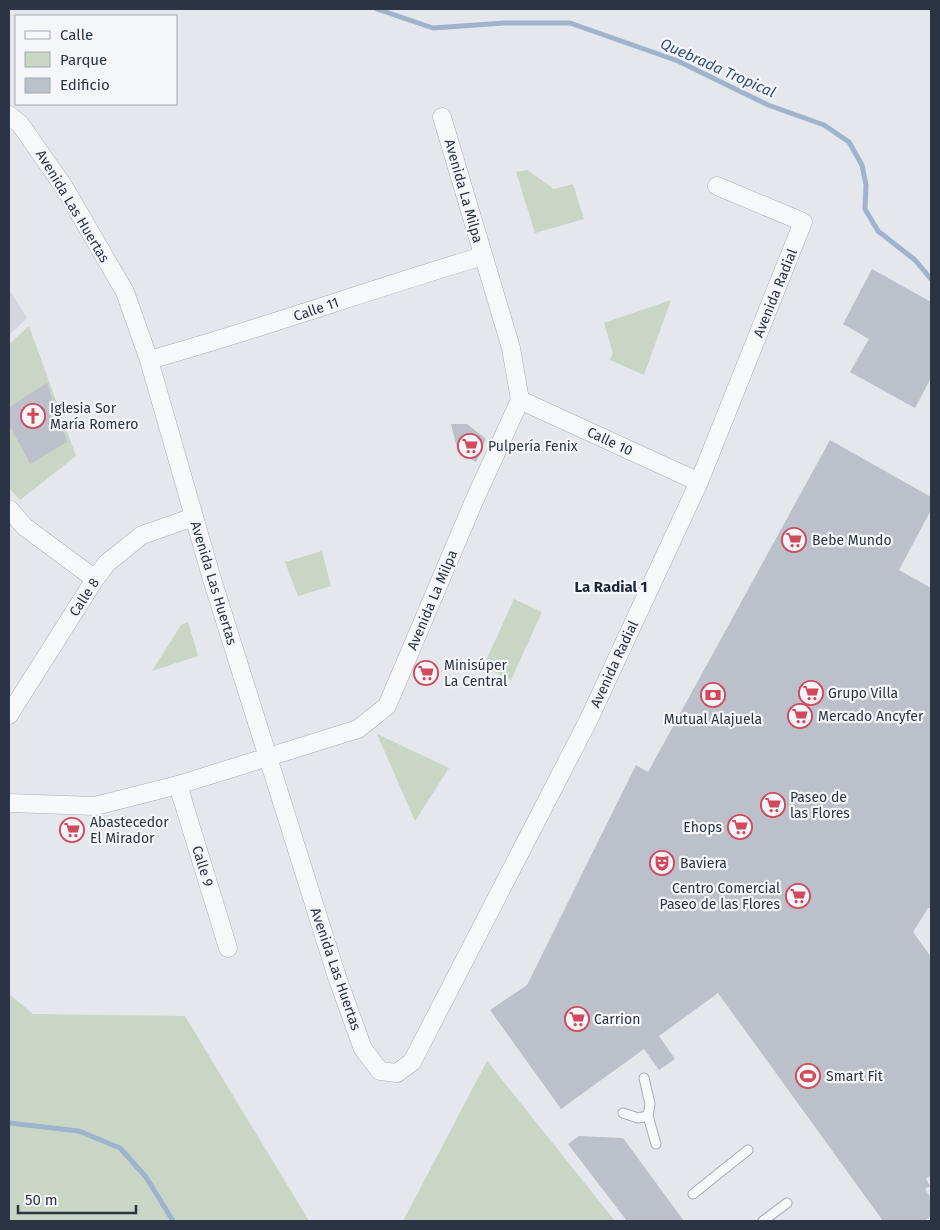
<svg xmlns="http://www.w3.org/2000/svg" width="940" height="1230" font-family="'Fira Sans',sans-serif">
<rect width="100%" height="100%" fill="#e4e7ec"/>
<path fill="#d2d6de" d="M9 289 27 318 9 335Z"/>
<g fill="#c9d6c5">
<path d="M527 170 554 189 573 184 584 219 535 233 516 172Z"/>
<path d="M671 300 644 375 610 360 613 353 604 323Z"/>
<path d="M29 326 76 456 20 500 9 488V425L30 464 47 384 9 407V344Z"/>
<path d="M322 551 331 586 298 596 285 562Z"/>
<path d="M514 599 542 612 511 680 483 667Z"/>
<path d="M188 622 198 656 152 671 181 625Z"/>
<path d="M377 734 449 768 415 821Z"/>
<path d="M9 994 33 1014 185 1016 309 1221H9Z"/>
<path d="M487 1061 615 1221H403Z"/>
</g>
<g fill="none" stroke-linecap="round" stroke-linejoin="round">
<g stroke="#9fb4cc" stroke-width="5">
<path d="M377 9 433 28 504 23H570L678 61 768 105 824 125 849 142 862 165 866 185 865 209 878 231 915 260 931 279"/>
<path d="M9 1123 79 1131 120 1148 146 1177 173 1221"/>
</g>
</g>
<g fill="#bbc0ca">
<path d="M872 269 931 302V378L915 408 850 372 869 339 843 324Z"/>
<path d="M47 383 67 442 30 464 9 425V407Z"/>
<path d="M451 424H467L486 439 476 462 458 452Z"/>
<path d="M830 440 931 497V510L899 570 931 588V908H928L913 932 931 957V1175L926 1179 930 1186 925 1189 931 1198V1216L925 1221H883L718 993 659 1036 675 1059 659 1070 644 1049 561 1109 490 1010 527 985 636 765 648 772Z"/>
<path d="M579 1136 623 1138 684 1221H627L568 1144Z"/>
</g>
<g fill="none" stroke-linecap="round" stroke-linejoin="round">
<defs>
<g id="service">
<path d="M623 1113 638 1118 648 1116 650 1104 644 1078"/>
<path d="M648 1116 656 1144"/>
<path d="M693 1194 748 1150"/>
<path d="M763 1221 787 1203"/>
</g>
<g id="minor">
<path d="M9 115 20 124 64 187 125 292 149 360 211 576 337 977 363 1049 380 1071 397 1073 412 1062 588 721 699 482 803 222 717 186"/>
<path d="M149 360C261 329 371 289 483 256"/>
<path d="M520 400 699 482"/>
<path d="M9 509 25 527 95 579"/>
<path d="M9 715 95 579 107 563 142 535 194 517"/>
<path d="M178 785 228 948"/>
<path d="M9 803 95 806 178 785 358 729 387 706 474 501 520 400 511 348 442 117"/>
</g>
</defs>
<use href="#service" stroke="#a9aeb7" stroke-width="11"/>
<use href="#minor" stroke="#a9aeb7" stroke-width="19"/>
<use href="#service" stroke="#f7f8fa" stroke-width="9"/>
<use href="#minor" stroke="#f7f8fa" stroke-width="18"/>
</g>
<defs>
<symbol id="church-ring" viewBox="-11 -11 22 22"><circle r="9.5" fill="#f4f6f9" stroke="#d1495b" stroke-width="1.5"/><path d="M-1.2-6h2.4v3.5h3.3v2.4h-3.3V6h-2.4V-.1h-3.3v-2.4h3.3Z" fill="#d1495b"/></symbol>
<symbol id="supermarket-ring" viewBox="-11 -11 22 22"><circle r="9.5" fill="#f4f6f9" stroke="#d1495b" stroke-width="1.5"/><path d="M-6-5.5h2.5l.6 2H6L4.5 2H-2.5L-4.4-4H-6ZM-1.5 3.2a1.3 1.3 0 1 0 .1 0ZM3 3.2a1.3 1.3 0 1 0 .1 0Z" fill="#d1495b"/></symbol>
<symbol id="bank-ring" viewBox="-11 -11 22 22"><circle r="9.5" fill="#f4f6f9" stroke="#d1495b" stroke-width="1.5"/><path d="M-6-4H6V4H-6ZM0-2.3a2.3 2.3 0 1 0 0 4.6a2.3 2.3 0 1 0 0-4.6Z" fill="#d1495b"/></symbol>
<symbol id="theatre-ring" viewBox="-11 -11 22 22"><circle r="9.5" fill="#f4f6f9" stroke="#d1495b" stroke-width="1.5"/><path d="M-5-5.5Q0-4 5-5.5V0Q5 5 0 6Q-5 5-5 0ZM-3.3-2.5H-1v1.5H-3.3ZM1-2.5H3.3v1.5H1ZM-2.8 1Q0 5.5 2.8 1Z" fill="#d1495b"/></symbol>
<symbol id="stadium-ring" viewBox="-11 -11 22 22"><circle r="9.5" fill="#f4f6f9" stroke="#d1495b" stroke-width="1.5"/><path d="M0-5a6.5 5 0 1 0 0 10a6.5 5 0 1 0 0-10ZM-3.5-1.8h7v3.6h-7Z" fill="#d1495b"/></symbol>
</defs>
<g fill-rule="evenodd">
<use href="#church-ring" x="19" y="402" width="28" height="28"/>
<use href="#supermarket-ring" x="456" y="432" width="28" height="28"/>
<use href="#supermarket-ring" x="780" y="526" width="28" height="28"/>
<use href="#supermarket-ring" x="412" y="659" width="28" height="28"/>
<use href="#supermarket-ring" x="797" y="679" width="28" height="28"/>
<use href="#bank-ring" x="699" y="681" width="28" height="28"/>
<use href="#supermarket-ring" x="786" y="702" width="28" height="28"/>
<use href="#supermarket-ring" x="759" y="791" width="28" height="28"/>
<use href="#supermarket-ring" x="726" y="813" width="28" height="28"/>
<use href="#supermarket-ring" x="58" y="816" width="28" height="28"/>
<use href="#theatre-ring" x="648" y="849" width="28" height="28"/>
<use href="#supermarket-ring" x="784" y="882" width="28" height="28"/>
<use href="#supermarket-ring" x="563" y="1005" width="28" height="28"/>
<use href="#stadium-ring" x="794" y="1062" width="28" height="28"/>
</g>
<g text-anchor="middle" stroke-width="4.5" stroke-linejoin="round" paint-order="stroke">
<g font-size="14" fill="#2b3445" stroke="#f4f6f9">
<text transform="translate(464 191) rotate(74)" y="5">Avenida La Milpa</text>
<text transform="translate(73 206) rotate(59)" y="5">Avenida Las Huertas</text>
<text transform="translate(775 293) rotate(-68)" y="5">Avenida Radial</text>
<text transform="translate(316 309) rotate(-19)" y="5">Calle 11</text>
<text transform="translate(610 441) rotate(25)" y="5">Calle 10</text>
<text transform="translate(214 583) rotate(73)" y="5">Avenida Las Huertas</text>
<text transform="translate(84 597) rotate(-57)" y="5">Calle 8</text>
<text transform="translate(432 600) rotate(-67)" y="5">Avenida La Milpa</text>
<text transform="translate(614 664) rotate(-65)" y="5">Avenida Radial</text>
<text transform="translate(203 866) rotate(73)" y="5">Calle 9</text>
<text transform="translate(336 969) rotate(71)" y="5">Avenida Las Huertas</text>
</g>
<g font-size="14" fill="#2b3445" stroke="#f4f6f9" text-anchor="start">
<text x="50" y="413">Iglesia Sor<tspan x="50" dy="16">María Romero</tspan></text>
<text x="488" y="451">Pulpería Fenix</text>
<text x="812" y="545">Bebe Mundo</text>
<text x="444" y="670">Minisúper<tspan x="444" dy="16">La Central</tspan></text>
<text x="828" y="698">Grupo Villa</text>
<text x="818" y="721">Mercado Ancyfer</text>
<text x="713" y="724" text-anchor="middle">Mutual Alajuela</text>
<text x="790" y="802">Paseo de<tspan x="790" dy="16">las Flores</tspan></text>
<text x="90" y="827">Abastecedor<tspan x="90" dy="16">El Mirador</tspan></text>
<text x="722" y="832" text-anchor="end">Ehops</text>
<text x="680" y="868">Baviera</text>
<text x="780" y="893" text-anchor="end">Centro Comercial<tspan x="780" dy="16">Paseo de las Flores</tspan></text>
<text x="594" y="1024">Carrion</text>
<text x="826" y="1081">Smart Fit</text>
</g>
<g font-size="15" font-style="italic" fill="#34527a" stroke="#f4f6f9">
<text transform="translate(718 68) rotate(24)" y="5">Quebrada Tropical</text>
</g>
<g font-size="15" font-weight="bold" fill="#1d2536" stroke="#f4f6f9">
<text x="611" y="592">La Radial 1</text>
</g>
</g>
<rect width="940" height="1230" fill="none" stroke="#2b3445" stroke-width="20"/>
<rect x="15" y="15" width="162" height="90" fill="#f4f6f9" stroke="#a4a8b1"/>
<rect x="25" y="31" width="25" height="8" fill="#f7f8fa" stroke="#a4a8b1"/>
<text x="60" y="40" font-size="15" fill="#2b3445">Calle</text>
<rect x="25" y="52" width="25" height="15" fill="#c9d6c5" stroke="#a4a8b1"/>
<text x="60" y="65" font-size="15" fill="#2b3445">Parque</text>
<rect x="25" y="78" width="25" height="15" fill="#bbc0ca" stroke="#a4a8b1"/>
<text x="60" y="90" font-size="15" fill="#2b3445">Edificio</text>
<path d="M18 1205v8h118v-8" fill="none" stroke="#2b3445" stroke-width="2.5"/>
<text x="25" y="1205" font-size="15" fill="#2b3445" stroke="#f4f6f9" stroke-width="4" paint-order="stroke">50 m</text>
</svg>
